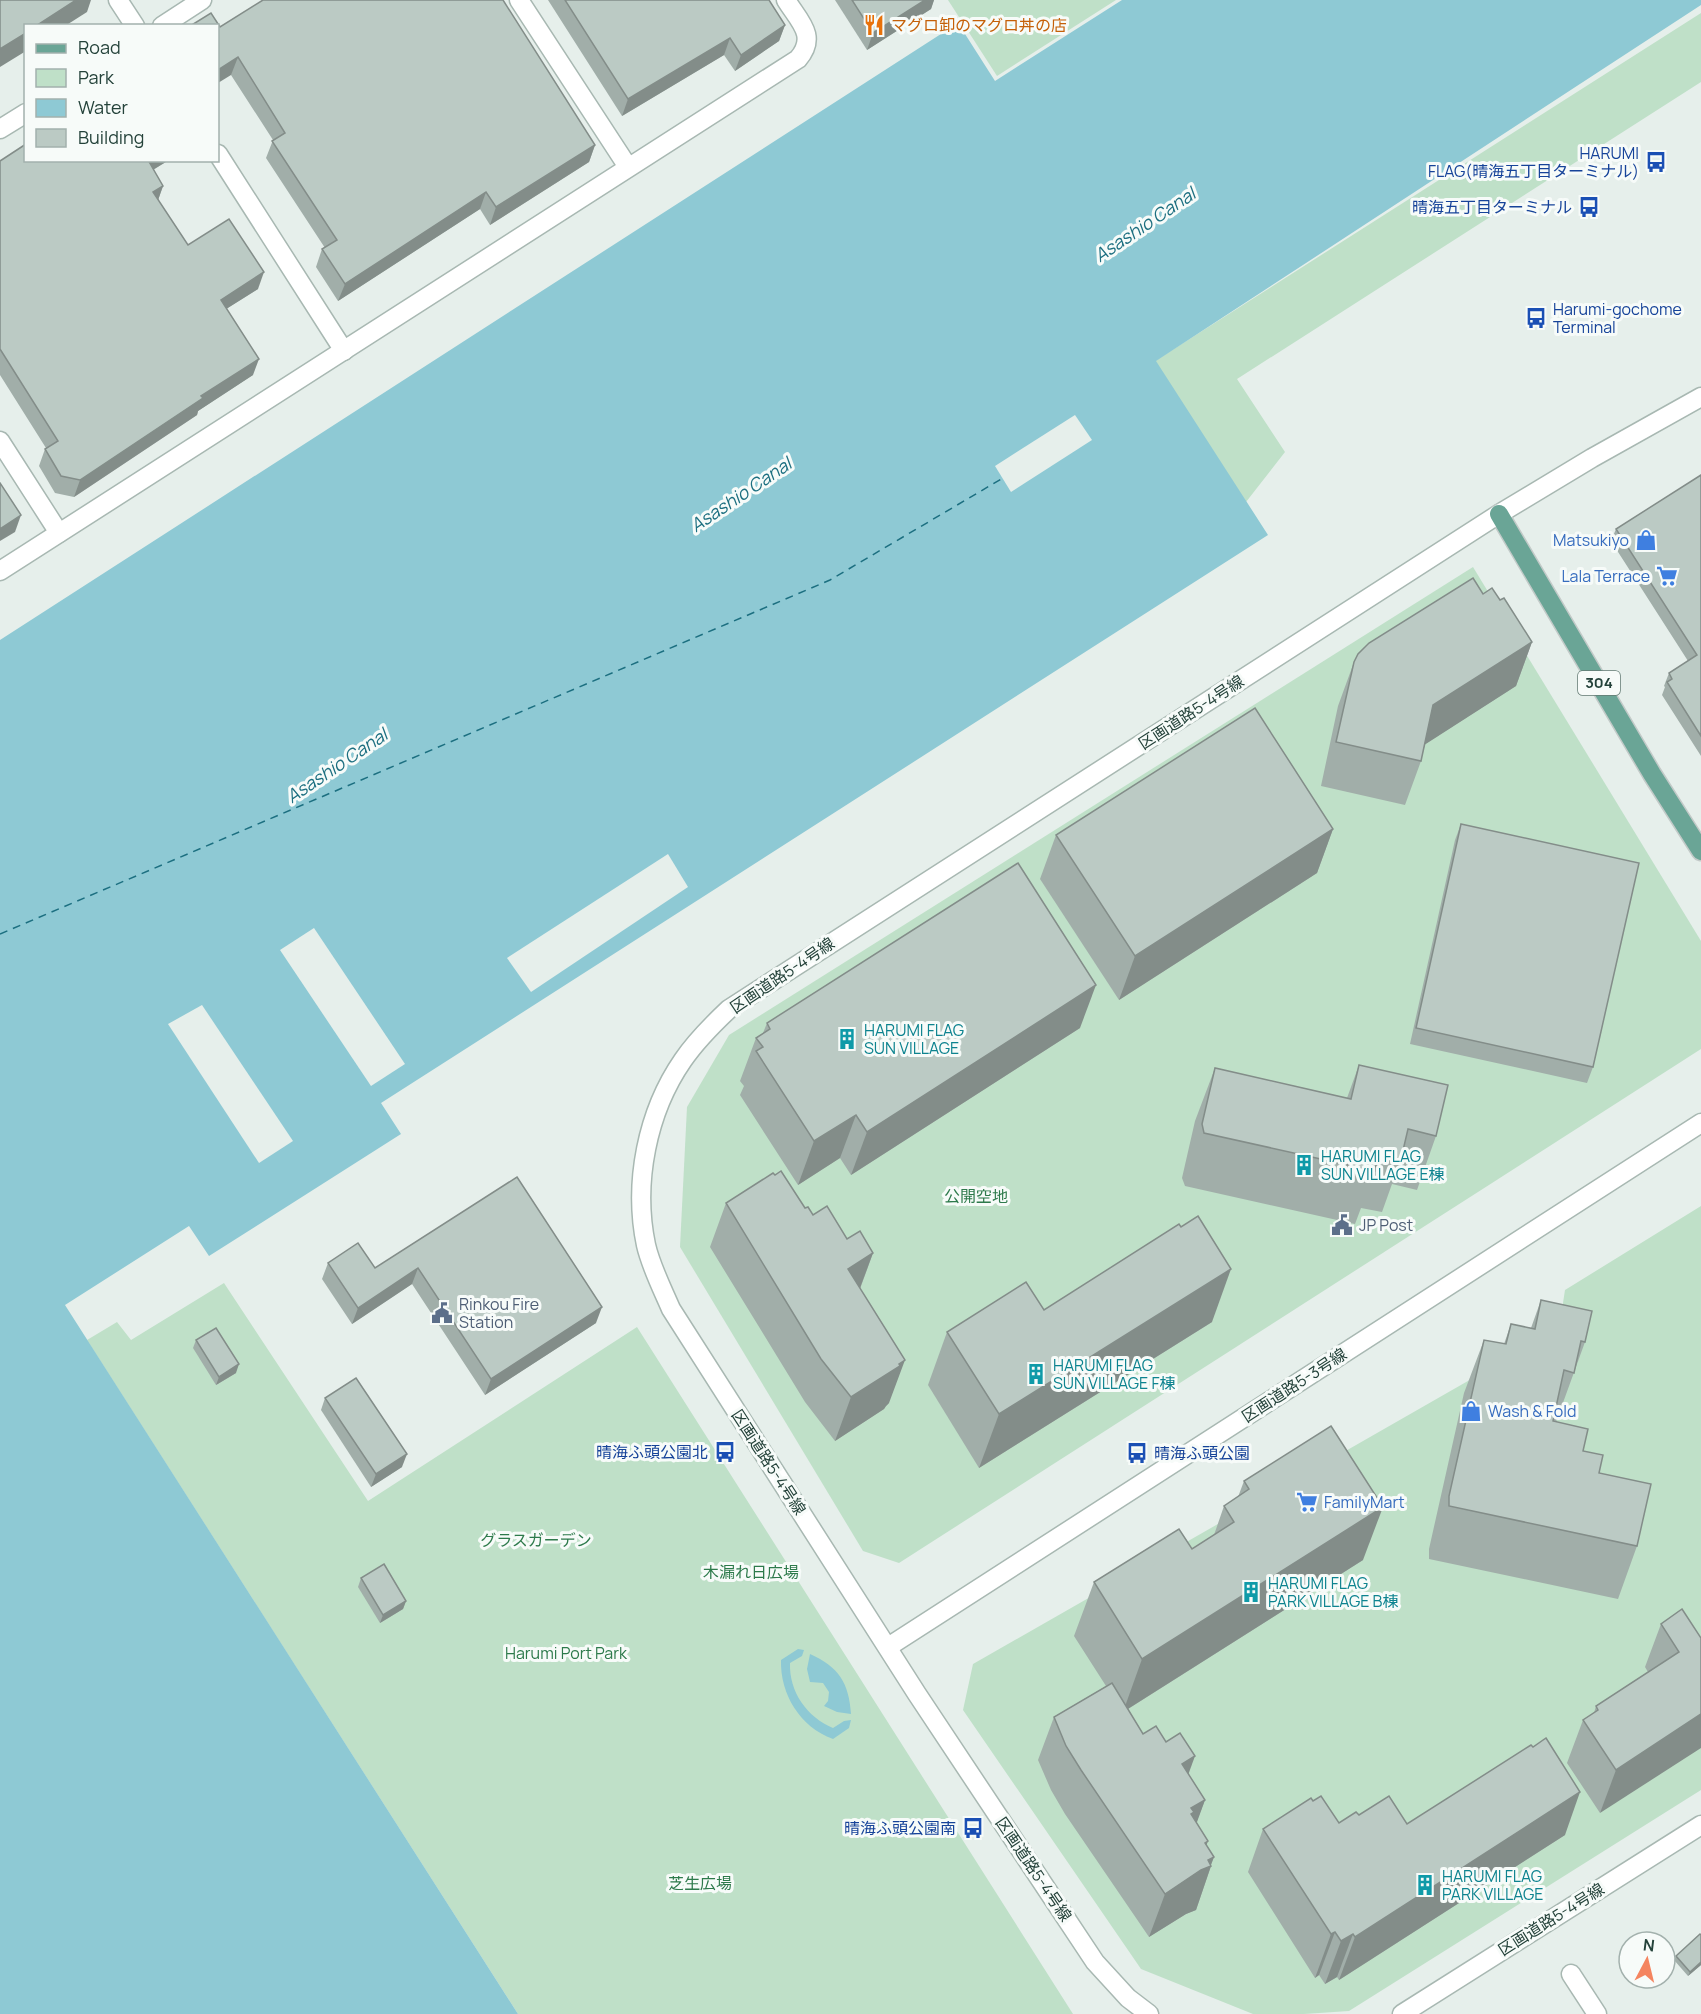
<svg xmlns="http://www.w3.org/2000/svg" width="1701" height="2014" font-family="Manrope,'Noto Sans JP',sans-serif">
<rect width="100%" height="100%" fill="#e6efeb"/>
<g fill="#bfe0c8">
<path d="M948 0H1116L997 76Z"/>
<path d="M1701 13V82L1237 379 1285 452 1246 502 1155 361Z"/>
<path d="M1473 567 1701 941V1049L899 1563 863 1551 680 1247 687 1107 729 1035Z"/>
<path d="M1701 1206V1790L1349 2011 1304 2014H1253L1141 1969 963 1710 973 1664 1559 1329 1565 1290Z"/>
<path d="M224 1283 368 1501 637 1327 1073 2014H518L87 1340 117 1322 131 1340Z"/>
</g>
<g fill="#8ec9d4">
<path d="M1122 0H1701V5L1156 361 1268 535 381 1103 401 1134 209 1256 189 1226 65 1305 518 2014H0V640L958 23 995 81Z"/>
<path d="M798 1649 804 1650 802 1656 790 1663C789 1692 807 1717 833 1728L844 1721 851 1720 849 1728 833 1739C800 1727 780 1694 781 1660Z"/>
<path d="M810 1654C839 1667 849 1683 851 1714L837 1712 824 1706 828 1701 829 1692 823 1683 810 1682 807 1669Z"/>
</g>
<g fill="#e6efeb">
<path d="M1075 415 1092 440 1011 492 995 466Z"/>
<path d="M668 854 688 887 531 992 507 958Z"/>
<path d="M314 928 405 1064 371 1086 280 950Z"/>
<path d="M202 1005 293 1141 259 1163 168 1024Z"/>
</g>
<g fill="none" stroke-linecap="round" stroke-linejoin="round">
<path stroke="#1c6f80" stroke-width="1.5" stroke-dasharray="8 6" stroke-linecap="butt" d="M0 934 830 580 1003 478"/>
<defs>
<g id="minor">
<path d="M118 0 135 26"/>
<path d="M519 0 628 167"/>
<path d="M162 26 202 0"/>
<path d="M0 129 26 113"/>
<path d="M218 154 344 351"/>
<path d="M0 441 59 533"/>
<path d="M0 571 798 59C818 36 799 21 786 0"/>
<path d="M888 1647 1701 1123"/>
<path d="M1571 1974 1597 2014"/>
<path d="M1149 2014 1128 1998 1095 1962 917 1694 671 1309C662 1288 651 1267 646 1245 633 1183 647 1112 683 1060 696 1041 712 1025 729 1009L1499 514 1592 458 1701 397"/>
<path d="M1402 2014 1701 1825"/>
</g>
<path id="major" d="M1499 514 1652 774 1701 851"/>
</defs>
<use href="#minor" stroke="#a8b8b2" stroke-width="21"/>
<use href="#major" stroke="#c2cac8" stroke-width="21"/>
<use href="#minor" stroke="#fff" stroke-width="18"/>
<use href="#major" stroke="#6aa596" stroke-width="18"/>
</g>
<g fill="#a1aea9">
<path d="M548 0H769L785 25 779 41 735 71 724 55 622 116Z"/>
<path d="M835 0H934L931 9 867 50Z"/>
<path d="M220 27 595 145 589 162 490 225 480 209 338 301 316 267 322 249 325 248 266 158 273 140 231 75Z"/>
<path d="M169 160 153 170 163 186 158 200 188 245 258 289 226 309 253 375 198 411 197 415 74 497 55 493 39 466 45 449 46 448 0 375V161Z"/>
<path d="M1701 475V756L1662 695 1665 687 1664 686 1669 673 1688 661 1611 541 1616 529Z"/>
<path d="M1483 594 1500 600 1532 642 1516 686 1425 744 1421 761 1405 805 1321 786 1338 706 1354 662Z"/>
<path d="M1461 824 1593 1067 1587 1083 1410 1044 1455 840Z"/>
<path d="M1333 829 1317 873 1119 1000 1040 879 1056 835Z"/>
<path d="M767 1023 1080 1028 851 1175 840 1158 798 1185 740 1095 744 1086 740 1081 756 1038 763 1033Z"/>
<path d="M1359 1065 1436 1136 1417 1190 1392 1184 1382 1212 1361 1208 1355 1224 1185 1186 1182 1178 1195 1121 1215 1068 1347 1098Z"/>
<path d="M517 1177 596 1323 485 1395 412 1284 352 1324 322 1279 328 1263 375 1268Z"/>
<path d="M726 1203 805 1208 813 1215 847 1239 873 1253 860 1289 889 1403 886 1406 884 1409 835 1441 805 1402 710 1247Z"/>
<path d="M1541 1300 1585 1342 1556 1422 1583 1451 1599 1473 1637 1546 1618 1599 1429 1559V1549L1464 1393 1484 1340 1504 1344 1511 1324 1531 1328Z"/>
<path d="M1044 1310 1212 1322 979 1468 928 1385 947 1332Z"/>
<path d="M196 1340 236 1373 216 1385 193 1348Z"/>
<path d="M325 1398 402 1467 371 1487 321 1410Z"/>
<path d="M1244 1481 1363 1560 1128 1709 1143 1734 1166 1742 1205 1800 1196 1823 1206 1845 1214 1857 1211 1865V1866L1196 1910 1186 1914 1149 1937 1065 1814 1051 1790 1038 1760 1054 1717 1106 1686 1074 1636 1094 1582 1192 1549 1214 1535 1224 1506 1238 1497Z"/>
<path d="M361 1578 406 1601 403 1609 380 1623 358 1587Z"/>
<path d="M1661 1624 1701 1638 1600 1813 1567 1763 1583 1720 1594 1713 1596 1706 1648 1672 1645 1667Z"/>
<path d="M1313 1801 1339 1823 1407 1824 1565 1835 1339 1980 1337 1977 1325 1984 1319 1975 1315 1978 1248 1872 1263 1829Z"/>
<path d="M1676 1956 1701 1965 1688 1976 1674 1960Z"/>
</g>
<g fill="#838d89">
<path d="M76 0H91L87 12 65 26H36Z"/>
<path d="M925 0H934L931 9 867 50 873 33Z"/>
<path d="M785 25 779 41 735 71 741 55Z"/>
<path d="M26 33V51L0 67V49Z"/>
<path d="M730 38 724 55 622 116 628 99Z"/>
<path d="M238 57 231 75 218 83V70Z"/>
<path d="M595 145 589 162 490 225 496 207Z"/>
<path d="M148 160H169L141 177Z"/>
<path d="M163 186 157 203 153 192Z"/>
<path d="M486 192 480 209 338 301 345 284Z"/>
<path d="M264 272 258 289 215 316 221 300Z"/>
<path d="M259 359 253 375 198 411 197 415 74 497 80 480 201 396Z"/>
<path d="M21 515 15 532 0 541V529Z"/>
<path d="M1532 642 1516 686 1418 749 1433 705Z"/>
<path d="M1333 829 1317 873 1119 1000 1135 956Z"/>
<path d="M1096 985 1080 1028 851 1175 867 1132Z"/>
<path d="M856 1115 840 1158 798 1185 814 1141Z"/>
<path d="M873 1253 857 1296 848 1269Z"/>
<path d="M418 1268 412 1284 352 1324 358 1308Z"/>
<path d="M1231 1269 1212 1322 979 1468 999 1414Z"/>
<path d="M602 1307 596 1323 485 1395 491 1379Z"/>
<path d="M905 1360 889 1403 886 1406 884 1409 835 1441 851 1397Z"/>
<path d="M239 1364 236 1373 216 1385 219 1377Z"/>
<path d="M407 1454 402 1467 371 1487 376 1474Z"/>
<path d="M1383 1507 1363 1560 1123 1712 1142 1659Z"/>
<path d="M406 1601 403 1609 380 1623 383 1615Z"/>
<path d="M1701 1714V1748L1600 1813 1616 1770Z"/>
<path d="M1195 1756 1179 1800 1182 1764Z"/>
<path d="M1580 1792 1565 1835 1339 1980 1355 1937Z"/>
<path d="M1205 1800 1189 1844 1191 1808Z"/>
<path d="M1208 1841 1196 1874 1208 1860 1214 1857 1210 1867 1211 1866 1196 1910 1186 1914 1149 1937 1165 1894 1205 1843Z"/>
<path d="M1335 1932 1319 1975 1315 1978 1331 1934Z"/>
<path d="M1353 1934 1337 1977 1325 1984 1341 1941Z"/>
<path d="M1701 1962V1965L1688 1976 1690 1972Z"/>
</g>
<g fill="#bbcac4" stroke="#838d89" stroke-width="1.5">
<path d="M0 0H76L36 26H26V33L0 49Z"/>
<path d="M263 0H503L595 145 496 207 486 192 345 284 322 249 337 240 272 141 285 133 238 57 218 70V26H190L211 13 220 27Z"/>
<path d="M565 0H769L785 25 741 55 730 38 628 99Z"/>
<path d="M852 0H925L873 33Z"/>
<path d="M26 144V160H148L163 186 153 192 188 245 229 219 264 272 221 300 259 359 201 396 203 398 80 480 61 476 45 449 58 441 0 349V161Z"/>
<path d="M1701 475V736L1667 682 1672 679 1669 673 1697 655 1616 529Z"/>
<path d="M0 483 21 515 0 529Z"/>
<path d="M1473 578 1483 594 1492 588 1500 600 1504 598 1532 642 1433 705 1421 761 1336 742 1354 662 1358 654 1369 643Z"/>
<path d="M1255 708 1333 829 1135 956 1056 835Z"/>
<path d="M1461 824 1639 863 1593 1067 1416 1028Z"/>
<path d="M1018 863 1096 985 867 1132 856 1115 814 1141 756 1051 763 1047 756 1038 770 1029 767 1023Z"/>
<path d="M1359 1065 1448 1085 1436 1136 1408 1129 1401 1159 1378 1154 1375 1171 1204 1133 1202 1124 1215 1068 1351 1099Z"/>
<path d="M781 1171 805 1208 808 1207 813 1215 827 1206 847 1239 860 1231 873 1253 848 1269 905 1360 899 1364 900 1366 851 1397 821 1359 726 1203 773 1173 775 1175Z"/>
<path d="M517 1177 602 1307 491 1379 418 1268 358 1308 328 1263 358 1243 375 1268Z"/>
<path d="M1198 1216 1231 1269 999 1414 947 1332 1026 1282 1044 1310 1179 1224 1181 1227Z"/>
<path d="M1541 1300 1592 1311 1585 1342 1581 1341 1574 1373 1564 1370 1553 1421 1588 1429 1583 1451 1603 1455 1599 1473 1651 1484 1637 1546 1449 1506V1496L1484 1340 1506 1344 1511 1324 1535 1329Z"/>
<path d="M216 1328 239 1364 219 1377 196 1340Z"/>
<path d="M356 1378 407 1454 376 1474 325 1398Z"/>
<path d="M1331 1426 1383 1507 1142 1659 1094 1582 1179 1529 1192 1549 1234 1522 1224 1506 1249 1489 1244 1481Z"/>
<path d="M384 1564 406 1601 383 1615 361 1578Z"/>
<path d="M1682 1609 1701 1638V1714L1616 1770 1583 1720 1598 1710 1596 1706 1679 1652 1661 1624Z"/>
<path d="M1112 1683 1143 1734 1156 1726 1166 1742 1180 1733 1195 1756 1182 1764 1205 1800 1191 1808 1194 1812 1191 1814 1208 1841 1205 1843 1214 1857 1208 1860 1211 1866 1201 1870 1165 1894 1081 1770 1066 1746 1054 1717Z"/>
<path d="M1546 1738 1580 1792 1355 1937 1353 1934 1341 1941 1335 1932 1331 1934 1263 1829 1311 1798 1313 1801 1321 1796 1339 1823 1356 1812 1359 1815 1389 1796 1407 1824 1531 1745 1533 1747Z"/>
<path d="M1700 1934 1701 1935V1962L1690 1972 1676 1956Z"/>
</g>
<defs>
<symbol id="restaurant-bare" viewBox="-9 -9 18 18"><path d="M-5-6h1v4h1v-4h1v4h1v-4h1v5L-1.5 .5V6h-2V.5L-5-1ZM5-6V6H3V1.5H1.5Q1.5-4 5-6Z" fill="#e8710a" stroke="#f7fbf9" stroke-width="2.5" paint-order="stroke"/></symbol>
<symbol id="bus-bare" viewBox="-9 -9 18 18"><path d="M-5-6H5V4H4V6H2V4H-2V6H-4V4H-5ZM-3.5-4V0h7V-4ZM-3.5 1.2v1.5H-2V1.2ZM2 1.2v1.5H3.5V1.2Z" fill="#1a4fb4" stroke="#f7fbf9" stroke-width="2.5" paint-order="stroke"/></symbol>
<symbol id="shop-bare" viewBox="-9 -9 18 18"><path d="M-5-2.5h2.3a2.7 3.5 0 0 1 5.4 0H5L5.5 6h-11ZM-1.5-2.5h3a1.5 2.3 0 0 0-3 0Z" fill="#3f7fe0" stroke="#f7fbf9" stroke-width="2.5" paint-order="stroke"/></symbol>
<symbol id="supermarket-bare" viewBox="-9 -9 18 18"><path d="M-6-5.5h2.5l.6 2H6L4.5 2H-2.5L-4.4-4H-6ZM-1.5 3.2a1.3 1.3 0 1 0 .1 0ZM3 3.2a1.3 1.3 0 1 0 .1 0Z" fill="#3f7fe0" stroke="#f7fbf9" stroke-width="2.5" paint-order="stroke"/></symbol>
<symbol id="building-bare" viewBox="-9 -9 18 18"><path d="M-4-6H4V6H1V3H-1V6H-4ZM-2.5-4.3h1.7v1.8h-1.7ZM.8-4.3h1.7v1.8H.8ZM-2.5-1h1.7V.8h-1.7ZM.8-1h1.7V.8H.8Z" fill="#0f9aa8" stroke="#f7fbf9" stroke-width="2.5" paint-order="stroke"/></symbol>
<symbol id="civic-bare" viewBox="-9 -9 18 18"><path d="M-.6-6.5H3V-4.5H.6V-3L4-1V1h2V6H-6V1h2V-1L-.6-3ZM-1.2 2.5V6h2.4V2.5Z" fill="#5c6f8a" stroke="#f7fbf9" stroke-width="2.5" paint-order="stroke"/></symbol>
</defs>
<g fill-rule="evenodd">
<use href="#restaurant-bare" x="859" y="10" width="30" height="30"/>
<use href="#bus-bare" x="1641" y="147" width="30" height="30"/>
<use href="#bus-bare" x="1574" y="192" width="30" height="30"/>
<use href="#bus-bare" x="1521" y="303" width="30" height="30"/>
<use href="#shop-bare" x="1631" y="525" width="30" height="30"/>
<use href="#supermarket-bare" x="1652" y="561" width="30" height="30"/>
<use href="#building-bare" x="832" y="1024" width="30" height="30"/>
<use href="#building-bare" x="1289" y="1150" width="30" height="30"/>
<use href="#civic-bare" x="1327" y="1210" width="30" height="30"/>
<use href="#civic-bare" x="427" y="1298" width="30" height="30"/>
<use href="#building-bare" x="1021" y="1359" width="30" height="30"/>
<use href="#shop-bare" x="1456" y="1396" width="30" height="30"/>
<use href="#bus-bare" x="710" y="1437" width="30" height="30"/>
<use href="#bus-bare" x="1122" y="1438" width="30" height="30"/>
<use href="#supermarket-bare" x="1292" y="1487" width="30" height="30"/>
<use href="#building-bare" x="1236" y="1577" width="30" height="30"/>
<use href="#bus-bare" x="958" y="1813" width="30" height="30"/>
<use href="#building-bare" x="1410" y="1870" width="30" height="30"/>
</g>
<g text-anchor="middle" stroke-width="6" stroke-linejoin="round" paint-order="stroke">
<rect fill="#f7fbf9" stroke="#637a73" stroke-width="1.5" x="1578" y="671" width="42" height="24" rx="4.5"/>
<g font-size="15" font-weight="bold" fill="#24423a">
<text x="1599" y="688">304</text>
</g>
<g font-size="16" fill="#c56008" stroke="#f7fbf9" text-anchor="start">
<text x="891" y="31">マグロ卸のマグロ丼の店</text>
</g>
<g font-size="16" fill="#164399" stroke="#f7fbf9" text-anchor="end">
<text x="1639" y="159">HARUMI<tspan x="1639" dy="18">FLAG(晴海五丁目ターミナル)</tspan></text>
<text x="1572" y="213">晴海五丁目ターミナル</text>
<text x="1553" y="315" text-anchor="start">Harumi-gochome<tspan x="1553" dy="18">Terminal</tspan></text>
<text x="708" y="1458">晴海ふ頭公園北</text>
<text x="1154" y="1459" text-anchor="start">晴海ふ頭公園</text>
<text x="956" y="1834">晴海ふ頭公園南</text>
</g>
<g font-size="16" fill="#366cbe" stroke="#f7fbf9" text-anchor="end">
<text x="1629" y="546">Matsukiyo</text>
<text x="1650" y="582">Lala Terrace</text>
<text x="1488" y="1417" text-anchor="start">Wash &amp; Fold</text>
<text x="1324" y="1508" text-anchor="start">FamilyMart</text>
</g>
<g font-size="16" fill="#24423a" stroke="#f7fbf9">
<text transform="translate(1191 712) rotate(-33)" y="6">区画道路5-4号線</text>
<text transform="translate(782 975) rotate(-34)" y="6">区画道路5-4号線</text>
<text transform="translate(1294 1385) rotate(-33)" y="6">区画道路5-3号線</text>
<text transform="translate(769 1462) rotate(57)" y="6">区画道路5-4号線</text>
<text transform="translate(1034 1869) rotate(56)" y="6">区画道路5-4号線</text>
<text transform="translate(1551 1919) rotate(-32)" y="6">区画道路5-4号線</text>
</g>
<g font-size="16" fill="#0d838f" stroke="#f7fbf9" text-anchor="start">
<text x="864" y="1036">HARUMI FLAG<tspan x="864" dy="18">SUN VILLAGE</tspan></text>
<text x="1321" y="1162">HARUMI FLAG<tspan x="1321" dy="18">SUN VILLAGE E棟</tspan></text>
<text x="1053" y="1371">HARUMI FLAG<tspan x="1053" dy="18">SUN VILLAGE F棟</tspan></text>
<text x="1268" y="1589">HARUMI FLAG<tspan x="1268" dy="18">PARK VILLAGE B棟</tspan></text>
<text x="1442" y="1882">HARUMI FLAG<tspan x="1442" dy="18">PARK VILLAGE</tspan></text>
</g>
<g font-size="16" fill="#2d7a4b" stroke="#f7fbf9">
<text x="976" y="1202">公開空地</text>
<text x="536" y="1546">グラスガーデン</text>
<text x="751" y="1578">木漏れ日広場</text>
<text x="566" y="1659">Harumi Port Park</text>
<text x="700" y="1889">芝生広場</text>
</g>
<g font-size="16" fill="#4e5e75" stroke="#f7fbf9" text-anchor="start">
<text x="1359" y="1231">JP Post</text>
<text x="459" y="1310">Rinkou Fire<tspan x="459" dy="18">Station</tspan></text>
</g>
<g font-size="18" font-style="italic" fill="#1c6f80" stroke="#f7fbf9">
<text transform="translate(1145 225) rotate(-34)" y="6">Asashio Canal</text>
<text transform="translate(741 495) rotate(-34)" y="6">Asashio Canal</text>
<text transform="translate(337 766) rotate(-34)" y="6">Asashio Canal</text>
</g>
</g>
<rect x="24" y="24" width="195" height="138" fill="#f7fbf9" stroke="#a3b1ad" stroke-width="1.5"/>
<rect x="36" y="44" width="30" height="9" fill="#6aa596" stroke="#a3b1ad" stroke-width="1.5"/>
<text x="78" y="54" font-size="18" fill="#24423a">Road</text>
<rect x="36" y="69" width="30" height="18" fill="#bfe0c8" stroke="#a3b1ad" stroke-width="1.5"/>
<text x="78" y="84" font-size="18" fill="#24423a">Park</text>
<rect x="36" y="99" width="30" height="18" fill="#8ec9d4" stroke="#a3b1ad" stroke-width="1.5"/>
<text x="78" y="114" font-size="18" fill="#24423a">Water</text>
<rect x="36" y="129" width="30" height="18" fill="#bbcac4" stroke="#a3b1ad" stroke-width="1.5"/>
<text x="78" y="144" font-size="18" fill="#24423a">Building</text>
<g transform="translate(1647 1960) rotate(7)"><circle r="28" fill="#f7fbf9" stroke="#a3b1ad" stroke-width="1.5"/>
<path d="M0-4.5L10 22L0 15L-10 22Z" fill="#f4845f"/>
<text y="-9" font-size="16" font-weight="bold" text-anchor="middle" fill="#24423a">N</text>
</g>
</svg>
